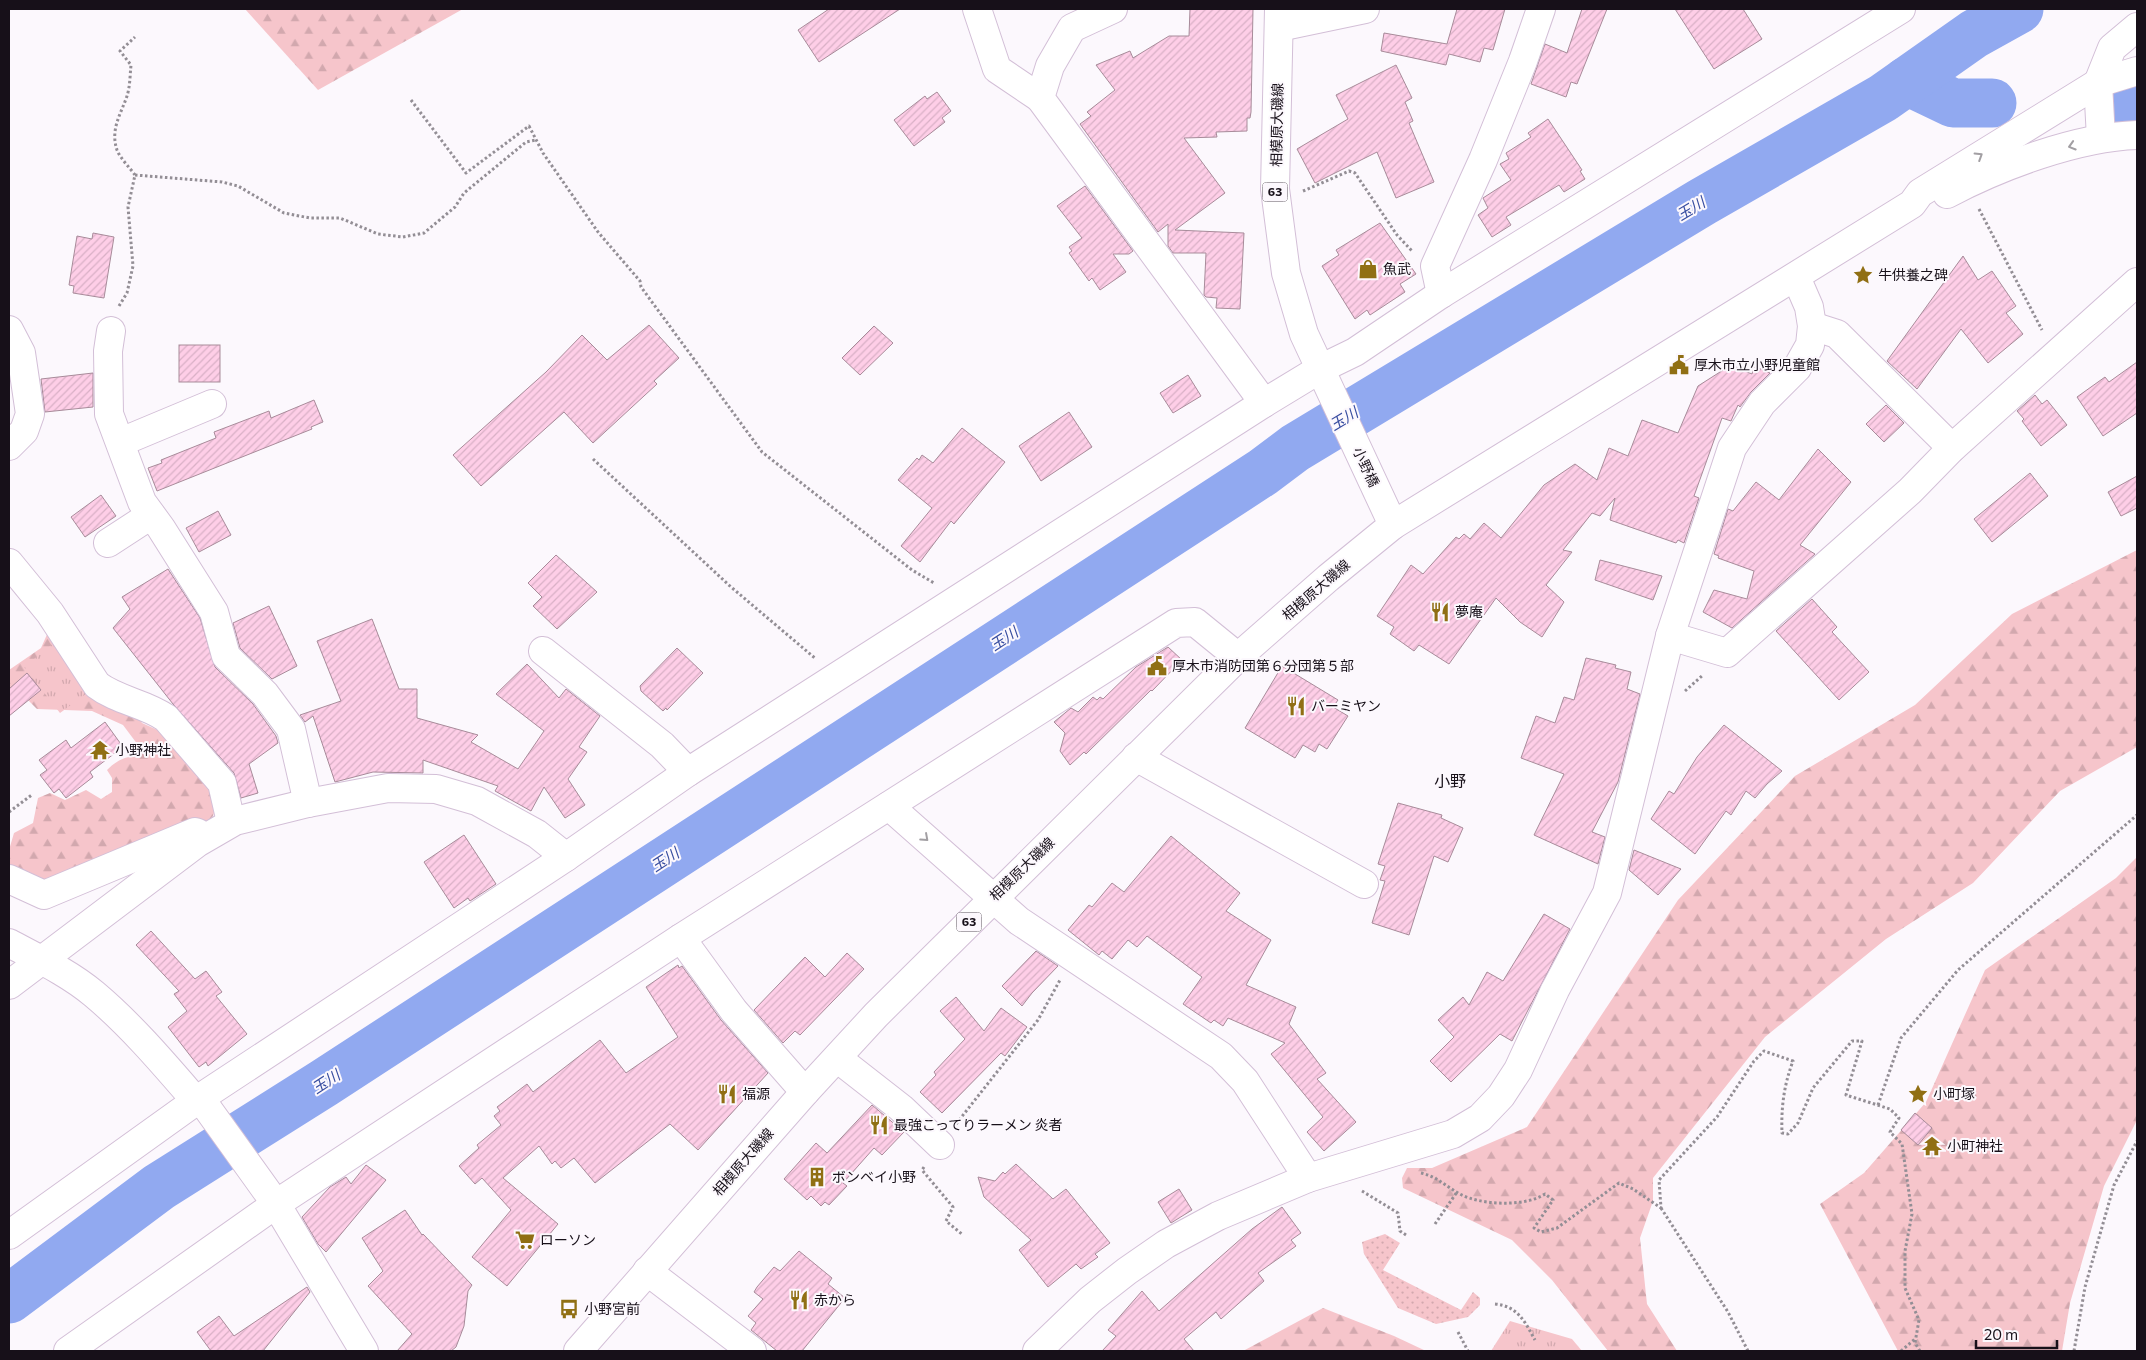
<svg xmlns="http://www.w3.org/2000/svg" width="2146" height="1360" font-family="Commissioner,'Noto Sans JP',sans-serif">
<defs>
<pattern id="grass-dots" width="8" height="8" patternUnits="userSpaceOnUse" patternTransform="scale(1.25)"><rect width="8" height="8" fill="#f6c5cb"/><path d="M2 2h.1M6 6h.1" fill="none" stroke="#d2a8ae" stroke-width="1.8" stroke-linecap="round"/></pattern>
<pattern id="forest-firs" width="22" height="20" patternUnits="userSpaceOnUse" patternTransform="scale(1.25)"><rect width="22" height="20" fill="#f6c5cb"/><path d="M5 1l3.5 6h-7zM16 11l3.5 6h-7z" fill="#d2a8ae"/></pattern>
<pattern id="park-tufts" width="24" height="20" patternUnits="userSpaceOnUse" patternTransform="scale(1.25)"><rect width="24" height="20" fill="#f6c5cb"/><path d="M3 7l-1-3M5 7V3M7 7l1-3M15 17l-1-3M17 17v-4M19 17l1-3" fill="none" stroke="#d2a8ae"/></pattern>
<pattern id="building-hatch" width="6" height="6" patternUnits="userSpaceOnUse" patternTransform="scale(1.25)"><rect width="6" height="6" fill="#fecee7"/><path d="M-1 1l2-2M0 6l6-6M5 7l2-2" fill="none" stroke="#d9b0c6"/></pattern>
</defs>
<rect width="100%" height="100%" fill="#fcf8fd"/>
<path fill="url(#grass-dots)" d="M1385 1234 1400 1243 1383 1270 1461 1310 1473 1292 1480 1298V1305L1468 1317 1436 1324 1398 1308 1364 1254 1362 1242Z"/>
<g fill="url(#forest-firs)">
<path d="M245 9H463L318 90Z"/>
<path d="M2137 550V747L2060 791 1973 883 1886 939 1765 1037 1653 1178V1201L1640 1238 1647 1304 1677 1351H1608L1552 1280 1512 1240 1403 1188 1402 1178 1407 1168H1432L1527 1127 1678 900 1795 776 1915 705 2012 614Z"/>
<path d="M49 630 135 711 142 723 173 737 219 800 213 816 206 826 84 889 9 874V850L14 833 33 823 38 798 50 793 65 800 86 790 101 799 112 792V778L107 770C116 761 125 756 138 756L141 749 123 725 92 711 37 709 23 695 9 688V670L41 648Z"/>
<path d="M2137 857V1120L2104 1186 2070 1303 2062 1351H1898L1820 1204 1864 1173 1926 1102 1985 970 2116 878Z"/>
<path d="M1323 1308 1394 1336 1426 1351H1243Z"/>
</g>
<g fill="url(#park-tufts)">
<path d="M60 638 94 688 60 713 24 667Z"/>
<path d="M1510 1321 1572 1339 1582 1351H1491Z"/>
</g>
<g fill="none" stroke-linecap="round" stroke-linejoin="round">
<g stroke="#91a9f0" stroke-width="49">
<path d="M1907 81 1953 103H1992"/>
<path d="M2111 104 2137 103"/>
<path d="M9 1299 159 1187 324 1083 1263 472 1295 448 1702 202 1883 98 1974 34 2019 9"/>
</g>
</g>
<g fill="url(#building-hatch)" stroke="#a88b9a">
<path d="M829 9H900L819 62 798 30Z"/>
<path d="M1190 9H1253L1251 112 1250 118H1247V131L1216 132 1217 137 1184 138 1225 193 1175 230 1244 233 1240 309 1216 308 1217 298 1206 297 1204 295 1206 253H1173L1168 246V224L1158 232 1080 124 1091 116 1087 112 1115 90 1096 65 1130 51 1133 58 1169 36H1189Z"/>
<path d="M1457 9H1505L1493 50 1484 48 1480 62 1449 54 1446 65 1381 51 1384 33 1447 44Z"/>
<path d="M1582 9H1607L1577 84 1571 82 1566 97 1531 84 1545 44 1567 53Z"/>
<path d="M1675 9H1743L1762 39 1714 69Z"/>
<path d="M1396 65 1412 98 1405 102 1413 121 1409 123 1434 182 1396 198 1377 152 1315 183 1297 149 1348 119 1336 95Z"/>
<path d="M937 92 951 111 942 118 945 122 914 146 894 120 925 96 927 99Z"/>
<path d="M1548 119 1582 170 1580 171 1585 179 1564 192 1559 185 1506 217 1511 225 1492 237 1478 215 1488 208 1483 198 1511 180 1500 164 1509 159 1506 153 1531 137 1528 133Z"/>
<path d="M1085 186 1133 251 1129 254H1113L1126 272 1100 290 1092 278 1089 281 1069 253 1072 251 1069 247 1082 238 1057 206Z"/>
<path d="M1380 223 1416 274 1400 284 1405 292 1370 315 1367 310 1355 319 1322 266 1339 255 1336 250Z"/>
<path d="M93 233 114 237 104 298 73 293 74 286 69 285 77 236 92 239Z"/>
<path d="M1963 256 1978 280 1992 271 2016 306 2006 313 2023 334 1988 363 1961 329 1917 389 1887 361Z"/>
<path d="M649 325 679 358 654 381 657 384 593 443 564 412 481 486 453 455 546 372 582 335 607 360Z"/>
<path d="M874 326 893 343 860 375 842 358Z"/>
<rect x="179" y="345" width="41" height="37"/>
<path d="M2137 362V413L2103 436 2077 397 2105 377 2109 382Z"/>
<path d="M1731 365 1752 374 1754 366 1770 373 1751 392 1740 407 1738 405 1731 421 1722 418 1694 496 1699 498 1684 543 1678 540 1676 543 1610 520 1615 498 1600 516 1592 513 1563 550 1572 552 1546 585 1564 602 1542 637 1520 622 1496 598 1449 664 1419 645 1414 651 1390 634 1394 627 1377 616 1411 565 1423 574 1456 537 1459 539 1464 534 1470 539 1484 523 1501 538 1544 485 1575 464 1597 480 1609 448 1628 456 1642 420 1678 433 1698 386Z"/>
<path d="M93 373V407L45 412 41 379Z"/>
<path d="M1188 375 1201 396 1173 413 1160 393Z"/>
<path d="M2035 395 2042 404 2047 400 2067 425 2041 446 2022 421 2024 419 2017 411Z"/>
<path d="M314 400 323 422 311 427 312 429 157 491 148 468 162 463 161 460 216 438 214 432 269 411 271 418Z"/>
<path d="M1886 405 1904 423 1884 442 1866 424Z"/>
<path d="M1069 412 1092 447 1041 481 1019 446Z"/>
<path d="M962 428 1005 462 954 524 951 521 920 562 901 546 932 508 898 480 917 458 919 460 922 455 933 463Z"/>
<path d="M1818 449 1851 482 1800 545 1815 554 1732 628 1703 612 1714 590 1747 599 1754 571 1718 558 1719 556 1714 554 1728 509 1733 511 1756 482 1779 500Z"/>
<path d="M2030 473 2048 496 1992 542 1974 519Z"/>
<path d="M2137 476V508L2121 516 2108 492Z"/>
<path d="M101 495 116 516 85 537 71 517Z"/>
<path d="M218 511 231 535 199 552 186 528Z"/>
<path d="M556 555 597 592 557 629 533 606 542 597 528 583Z"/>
<path d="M1600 560 1662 576 1653 600 1595 580Z"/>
<path d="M168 569 200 618 215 667 253 704 276 736 278 743 249 764 258 793 241 798 234 773 173 704 113 628 130 609 122 597Z"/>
<path d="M1812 599 1837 627 1832 632 1869 672 1839 700 1776 631Z"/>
<path d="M269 606 297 666 272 679 240 648 233 623Z"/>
<path d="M372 619 399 689H417V718L478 735 471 742 518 769 544 731 496 694 527 664 559 698 566 689 600 716 579 747 587 752 568 779 585 805 565 818 544 787 531 811 495 791 498 786 423 760V773L373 772 335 782 313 716 305 722 300 715 341 701 317 641Z"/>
<path d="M1168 647 1182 660 1152 691 1151 690 1086 754 1084 752 1070 765 1060 751 1065 733 1054 722 1071 708 1078 712 1093 697 1097 700 1100 697 1103 699 1136 667Z"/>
<path d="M677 648 703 673 667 710 666 708 663 711 641 691 640 686Z"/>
<path d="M1586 658 1616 665 1615 668 1631 672 1627 689 1640 694 1618 782 1592 832 1605 837 1598 864 1534 835 1564 774 1521 758 1536 716 1555 723 1564 697 1574 700Z"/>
<path d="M1282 666 1338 700 1333 707 1348 716 1327 749 1319 744 1315 752 1303 745 1295 758 1245 728Z"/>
<path d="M27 673 41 690 9 716V689Z"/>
<path d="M105 722 123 747 90 772 93 777 66 798 59 789 54 793 40 775 47 770 39 760 66 740 71 748Z"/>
<path d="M1724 725 1782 771 1767 784 1755 798 1746 791 1731 815 1726 811 1695 854 1651 819 1669 791 1674 794 1697 757Z"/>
<path d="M1398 803 1442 815 1441 818 1463 828 1448 862 1434 856 1409 935 1372 923 1385 881 1380 880 1385 866 1378 864Z"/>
<path d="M464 835 496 884 470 901 468 898 454 908 424 862Z"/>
<path d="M1171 836 1240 893 1226 911 1271 940 1246 985 1296 1007 1289 1024 1326 1073 1317 1079 1356 1122 1324 1151 1307 1132 1323 1117 1271 1054 1285 1043 1228 1018 1223 1026 1214 1020 1211 1023 1183 1004 1202 977 1147 936 1137 947 1128 940 1112 959 1102 951 1099 955 1068 930 1089 905 1092 907 1112 883 1124 892Z"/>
<path d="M1634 850 1681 869 1658 895 1629 870Z"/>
<path d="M1544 914 1570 929 1512 1041 1500 1034 1451 1082 1430 1061 1454 1037 1438 1020 1463 997 1469 1005 1487 972 1503 981Z"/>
<path d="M151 931 195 979 206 971 222 992 216 996 247 1034 208 1066 206 1062 199 1067 168 1027 187 1011 174 994 179 991 136 945Z"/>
<path d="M1036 951 1058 966 1032 993 1022 1006 1002 986Z"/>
<path d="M847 953 864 969 800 1035 795 1031 783 1043 754 1010 805 957 825 977Z"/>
<path d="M678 965 679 968 682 966 721 1020 768 1073 698 1150 670 1124 595 1183 574 1158 561 1168 555 1161 552 1164 539 1146 503 1178 558 1224 507 1286 472 1257 511 1210 482 1178 475 1184 459 1166 479 1148 477 1145 501 1125 494 1116 500 1111 497 1107 527 1084 533 1092 600 1040 626 1073 678 1037 646 987Z"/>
<path d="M956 997 984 1031 1001 1008 1027 1027 1005 1056 1001 1053 942 1113 920 1092 936 1075 934 1072 965 1039 940 1011Z"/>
<path d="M872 1105 904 1132 882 1155 874 1148 843 1183 847 1186 829 1205 825 1202 821 1206 811 1196 807 1200 784 1179 816 1143 827 1153Z"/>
<path d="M1915 1113 1932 1128 1918 1145 1901 1130Z"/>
<path d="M1016 1164 1053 1199 1066 1189 1110 1243 1095 1254 1098 1257 1081 1269 1076 1264 1048 1287 1019 1250 1031 1240 984 1197 978 1177 995 1181 1003 1172 1005 1174Z"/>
<path d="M366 1165 386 1180 326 1252 318 1244 302 1217 330 1187 346 1177 351 1184Z"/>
<path d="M1179 1189 1192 1210 1171 1223 1158 1202Z"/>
<path d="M1282 1207 1301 1233 1291 1240 1296 1246 1258 1273 1264 1281 1221 1319 1216 1312 1184 1339 1194 1351H1102L1116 1336 1108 1330 1142 1291 1159 1311 1252 1229Z"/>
<path d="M405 1210 422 1235 423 1234 472 1285 468 1291 464 1326 456 1347 451 1351H397L412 1334 368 1286 383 1271 362 1238Z"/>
<path d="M799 1251 832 1278 828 1284 845 1298 802 1351H777L751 1330 756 1323 748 1316 763 1299 754 1292 757 1287 774 1267 780 1271Z"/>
<path d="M307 1287 310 1292 263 1351H211L197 1332 219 1316 234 1336Z"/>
</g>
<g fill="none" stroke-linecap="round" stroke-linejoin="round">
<defs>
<g id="minor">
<path d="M977 9 997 69 1040 98"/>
<path d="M1113 9 1072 28 1050 66 1040 98 1264 403"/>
<path d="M1279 27 1365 9"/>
<path d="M2101 138 2098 83 2112 48 2137 27"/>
<path d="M1947 194C2000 166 2077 137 2137 135"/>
<path d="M1441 294 1435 266 1483 160 1523 61 1541 9"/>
<path d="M1812 326 1837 334 1952 448"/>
<path d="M9 330 21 353 30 414 24 431 9 446"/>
<path d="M111 331 108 351 109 414 142 502 161 528 214 612 226 656 265 694 291 729 308 803"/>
<path d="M121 442 212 404"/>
<path d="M1393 525 1912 204 1920 193 2098 83 2137 71"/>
<path d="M108 543 151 515"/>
<path d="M9 563 50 613 97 685C118 701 145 703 166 718L222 783 231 822"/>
<path d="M1670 636 1727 653 1910 491 1952 448 2137 282"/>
<path d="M543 651 662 745 688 772"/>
<path d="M1136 757 1364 884"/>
<path d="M889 806 1019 921 1221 1056 1245 1081 1308 1178"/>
<path d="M9 879 44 895 195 832 198 833"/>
<path d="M681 938 734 1011 805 1092"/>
<path d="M9 943C37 958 69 973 94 994 131 1025 164 1064 196 1101"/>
<path d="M9 985 197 843 235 821 308 803 388 788 436 789 477 801 537 834 566 857"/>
<path d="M837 1058 901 1108 940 1145"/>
<path d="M200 1098 276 1204 364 1351"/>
<path d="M9 1235 200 1098 566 857 688 772 1264 403 1320 369 1355 352 1441 294 1901 9"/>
<path d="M647 1271 752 1351"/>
<path d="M68 1351 276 1204 681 938 1176 623 1195 622 1238 657"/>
<path d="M1037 1351 1090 1300 1127 1271 1166 1244 1218 1216 1308 1178 1453 1134 1480 1118 1501 1096 1518 1070 1555 990 1607 893 1670 636 1732 448 1762 403 1797 368 1810 345 1812 326 1809 307 1796 277"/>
</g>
<path id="major" d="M578 1351 805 1092 876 1015 1238 657 1328 578 1393 525 1304 334 1286 273 1275 189 1279 9"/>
</defs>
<use href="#minor" stroke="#d3bfd7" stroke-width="30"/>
<use href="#major" stroke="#d3bfd7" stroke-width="30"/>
<g stroke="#938e95" stroke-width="3" stroke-dasharray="2.5 2.5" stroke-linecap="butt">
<path d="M411 100 466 173 529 126 543 153 598 232 640 281 641 287 762 452 912 570 934 583"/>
<path d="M135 175 222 182 238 186 284 213 310 218H340L378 234 403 237 424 233 455 207 464 193 526 142 536 140"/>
<path d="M1303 191 1349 171 1355 173 1397 235 1412 251"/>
<path d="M1979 209 2042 330"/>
<path d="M119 306 127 293 133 266 128 207 135 175C130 168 120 158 117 150 110 129 121 114 127 96 130 87 130 75 131 65L120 51 135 37"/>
<path d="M593 459 731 587 816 659"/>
<path d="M1685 691 1703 675"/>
<path d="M9 812 33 794"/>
<path d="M1878 1105 1901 1038 1958 970 2137 815"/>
<path d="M956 1124 1038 1020 1060 980"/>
<path d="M924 1167 922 1170 953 1207 946 1221 963 1235"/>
<path d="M1421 1173C1440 1177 1451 1192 1469 1198 1491 1205 1526 1206 1545 1194L1553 1200 1534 1228 1541 1232 1557 1228 1619 1183 1633 1189 1661 1208 1659 1180 1717 1117 1754 1061 1764 1051 1793 1061C1784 1085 1781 1107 1782 1133L1788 1134 1798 1123 1813 1088 1852 1041H1862L1846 1095 1890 1109 1899 1118 1890 1132 1902 1144 1912 1214 1905 1251V1288L1919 1320 1915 1343 1920 1351"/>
<path d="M1362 1191 1398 1213 1400 1231 1406 1235"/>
<path d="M1661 1208 1728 1312 1748 1351"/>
<path d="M1435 1224 1457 1192"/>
<path d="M1495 1304C1518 1306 1525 1322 1535 1340"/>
<path d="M1458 1332 1468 1351"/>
<path d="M1901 1351 1915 1339"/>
<path d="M2074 1351 2085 1287 2114 1185 2137 1141"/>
</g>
<use href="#minor" stroke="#fff" stroke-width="28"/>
<use href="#major" stroke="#fff" stroke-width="28"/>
</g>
<defs><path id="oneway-chevron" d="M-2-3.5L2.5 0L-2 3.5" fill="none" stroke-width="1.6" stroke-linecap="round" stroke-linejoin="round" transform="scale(1.25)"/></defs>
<g stroke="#a29fa3">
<use href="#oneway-chevron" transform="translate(2072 146) rotate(163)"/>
<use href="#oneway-chevron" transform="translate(1979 156) rotate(-32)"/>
<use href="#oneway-chevron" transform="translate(925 838) rotate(42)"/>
</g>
<defs>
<symbol id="shop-bare" viewBox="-9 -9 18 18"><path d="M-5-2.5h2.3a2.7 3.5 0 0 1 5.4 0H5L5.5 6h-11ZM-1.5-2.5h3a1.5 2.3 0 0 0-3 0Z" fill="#906f14" stroke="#fcf8fd" stroke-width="2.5" paint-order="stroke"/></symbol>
<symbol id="sight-bare" viewBox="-9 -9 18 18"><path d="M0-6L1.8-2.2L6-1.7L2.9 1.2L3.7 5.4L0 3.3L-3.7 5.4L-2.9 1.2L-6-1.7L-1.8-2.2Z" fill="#906f14" stroke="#fcf8fd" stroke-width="2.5" paint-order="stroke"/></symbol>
<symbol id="civic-bare" viewBox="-9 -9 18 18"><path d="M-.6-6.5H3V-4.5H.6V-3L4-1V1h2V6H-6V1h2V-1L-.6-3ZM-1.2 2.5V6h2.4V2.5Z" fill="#906f14" stroke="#fcf8fd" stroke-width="2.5" paint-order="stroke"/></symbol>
<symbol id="restaurant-bare" viewBox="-9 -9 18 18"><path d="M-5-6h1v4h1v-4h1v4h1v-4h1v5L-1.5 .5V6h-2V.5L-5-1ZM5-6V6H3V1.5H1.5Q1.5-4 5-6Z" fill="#906f14" stroke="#fcf8fd" stroke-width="2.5" paint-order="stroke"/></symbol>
<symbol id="temple-bare" viewBox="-9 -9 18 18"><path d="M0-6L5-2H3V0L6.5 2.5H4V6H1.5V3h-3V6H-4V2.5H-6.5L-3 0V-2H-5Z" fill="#906f14" stroke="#fcf8fd" stroke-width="2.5" paint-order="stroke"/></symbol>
<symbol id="building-bare" viewBox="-9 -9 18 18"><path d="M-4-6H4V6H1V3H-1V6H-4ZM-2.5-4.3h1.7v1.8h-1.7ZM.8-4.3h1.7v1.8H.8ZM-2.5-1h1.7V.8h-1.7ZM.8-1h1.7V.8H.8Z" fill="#906f14" stroke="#fcf8fd" stroke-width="2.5" paint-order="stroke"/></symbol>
<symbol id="supermarket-bare" viewBox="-9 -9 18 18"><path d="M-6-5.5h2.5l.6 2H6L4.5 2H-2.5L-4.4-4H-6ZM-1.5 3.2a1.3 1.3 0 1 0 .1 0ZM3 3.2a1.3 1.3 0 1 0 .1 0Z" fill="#906f14" stroke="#fcf8fd" stroke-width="2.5" paint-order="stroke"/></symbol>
<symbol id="bus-bare" viewBox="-9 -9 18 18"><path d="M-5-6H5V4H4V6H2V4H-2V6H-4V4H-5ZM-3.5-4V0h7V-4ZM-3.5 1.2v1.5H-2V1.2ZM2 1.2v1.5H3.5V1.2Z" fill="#906f14" stroke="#fcf8fd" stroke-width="2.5" paint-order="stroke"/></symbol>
</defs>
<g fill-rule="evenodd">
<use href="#shop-bare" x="1354" y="255" width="28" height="28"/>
<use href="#sight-bare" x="1849" y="261" width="28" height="28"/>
<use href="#civic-bare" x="1665" y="351" width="28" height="28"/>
<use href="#restaurant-bare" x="1426" y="598" width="28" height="28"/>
<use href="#civic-bare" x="1143" y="652" width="28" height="28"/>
<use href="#restaurant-bare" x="1282" y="692" width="28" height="28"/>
<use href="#temple-bare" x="86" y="736" width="28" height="28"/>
<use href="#restaurant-bare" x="713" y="1080" width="28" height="28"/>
<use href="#sight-bare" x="1904" y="1080" width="28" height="28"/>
<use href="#restaurant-bare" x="865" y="1111" width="28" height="28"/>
<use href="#temple-bare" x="1918" y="1132" width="28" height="28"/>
<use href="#building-bare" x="803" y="1163" width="28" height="28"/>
<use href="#supermarket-bare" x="511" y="1226" width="28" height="28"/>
<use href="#restaurant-bare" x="785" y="1286" width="28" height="28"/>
<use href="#bus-bare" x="555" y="1295" width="28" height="28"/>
</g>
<g text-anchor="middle" stroke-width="4" stroke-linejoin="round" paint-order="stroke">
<g fill="#fcf8fd" stroke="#5c565d" stroke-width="1">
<rect x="1262.5" y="182.5" width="25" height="19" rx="4"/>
<rect x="956.5" y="912.5" width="25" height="19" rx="4"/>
</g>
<g font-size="12" font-weight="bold" fill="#171019">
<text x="1275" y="196">63</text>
<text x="969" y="926">63</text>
</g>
<g font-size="14" fill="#171019" stroke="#fcf8fd">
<text transform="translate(1277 125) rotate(-89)" y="5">相模原大磯線</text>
<text transform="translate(1366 467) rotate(65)" y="5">小野橋</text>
<text transform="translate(1316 590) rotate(-41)" y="5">相模原大磯線</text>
<text transform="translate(1022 869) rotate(-44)" y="5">相模原大磯線</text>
<text transform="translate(743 1162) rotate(-49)" y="5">相模原大磯線</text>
</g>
<g font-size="14" fill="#171019" stroke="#fcf8fd" text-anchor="start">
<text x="1383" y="274">魚武</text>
<text x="1878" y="280">牛供養之碑</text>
<text x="1694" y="370">厚木市立小野児童館</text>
<text x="1455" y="617">夢庵</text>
<text x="1172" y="671">厚木市消防団第６分団第５部</text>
<text x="1311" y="711">バーミヤン</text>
<text x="115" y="755">小野神社</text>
<text x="742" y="1099">福源</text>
<text x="1933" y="1099">小町塚</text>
<text x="894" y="1130">最強こってりラーメン 炎者</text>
<text x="1947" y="1151">小町神社</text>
<text x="832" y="1182">ボンベイ小野</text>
<text x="540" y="1245">ローソン</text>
<text x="814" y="1305">赤から</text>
<text x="584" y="1314">小野宮前</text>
</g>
<g font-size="15" font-style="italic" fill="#374da0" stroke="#fcf8fd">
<text transform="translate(1691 209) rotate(-31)" y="5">玉川</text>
<text transform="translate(1344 419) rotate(-31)" y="5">玉川</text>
<text transform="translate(1004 639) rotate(-33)" y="5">玉川</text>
<text transform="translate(665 860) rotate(-33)" y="5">玉川</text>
<text transform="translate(326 1082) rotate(-33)" y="5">玉川</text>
</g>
<g font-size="16" fill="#171019" stroke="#fcf8fd">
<text x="1450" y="787">小野</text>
</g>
</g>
<rect width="2146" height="1360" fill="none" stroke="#171019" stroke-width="20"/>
<path d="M1976 1340v8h81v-8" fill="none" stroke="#171019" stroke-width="2.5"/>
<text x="1984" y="1340" font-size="15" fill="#171019" stroke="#fcf8fd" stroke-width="4" paint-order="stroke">20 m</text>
</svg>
